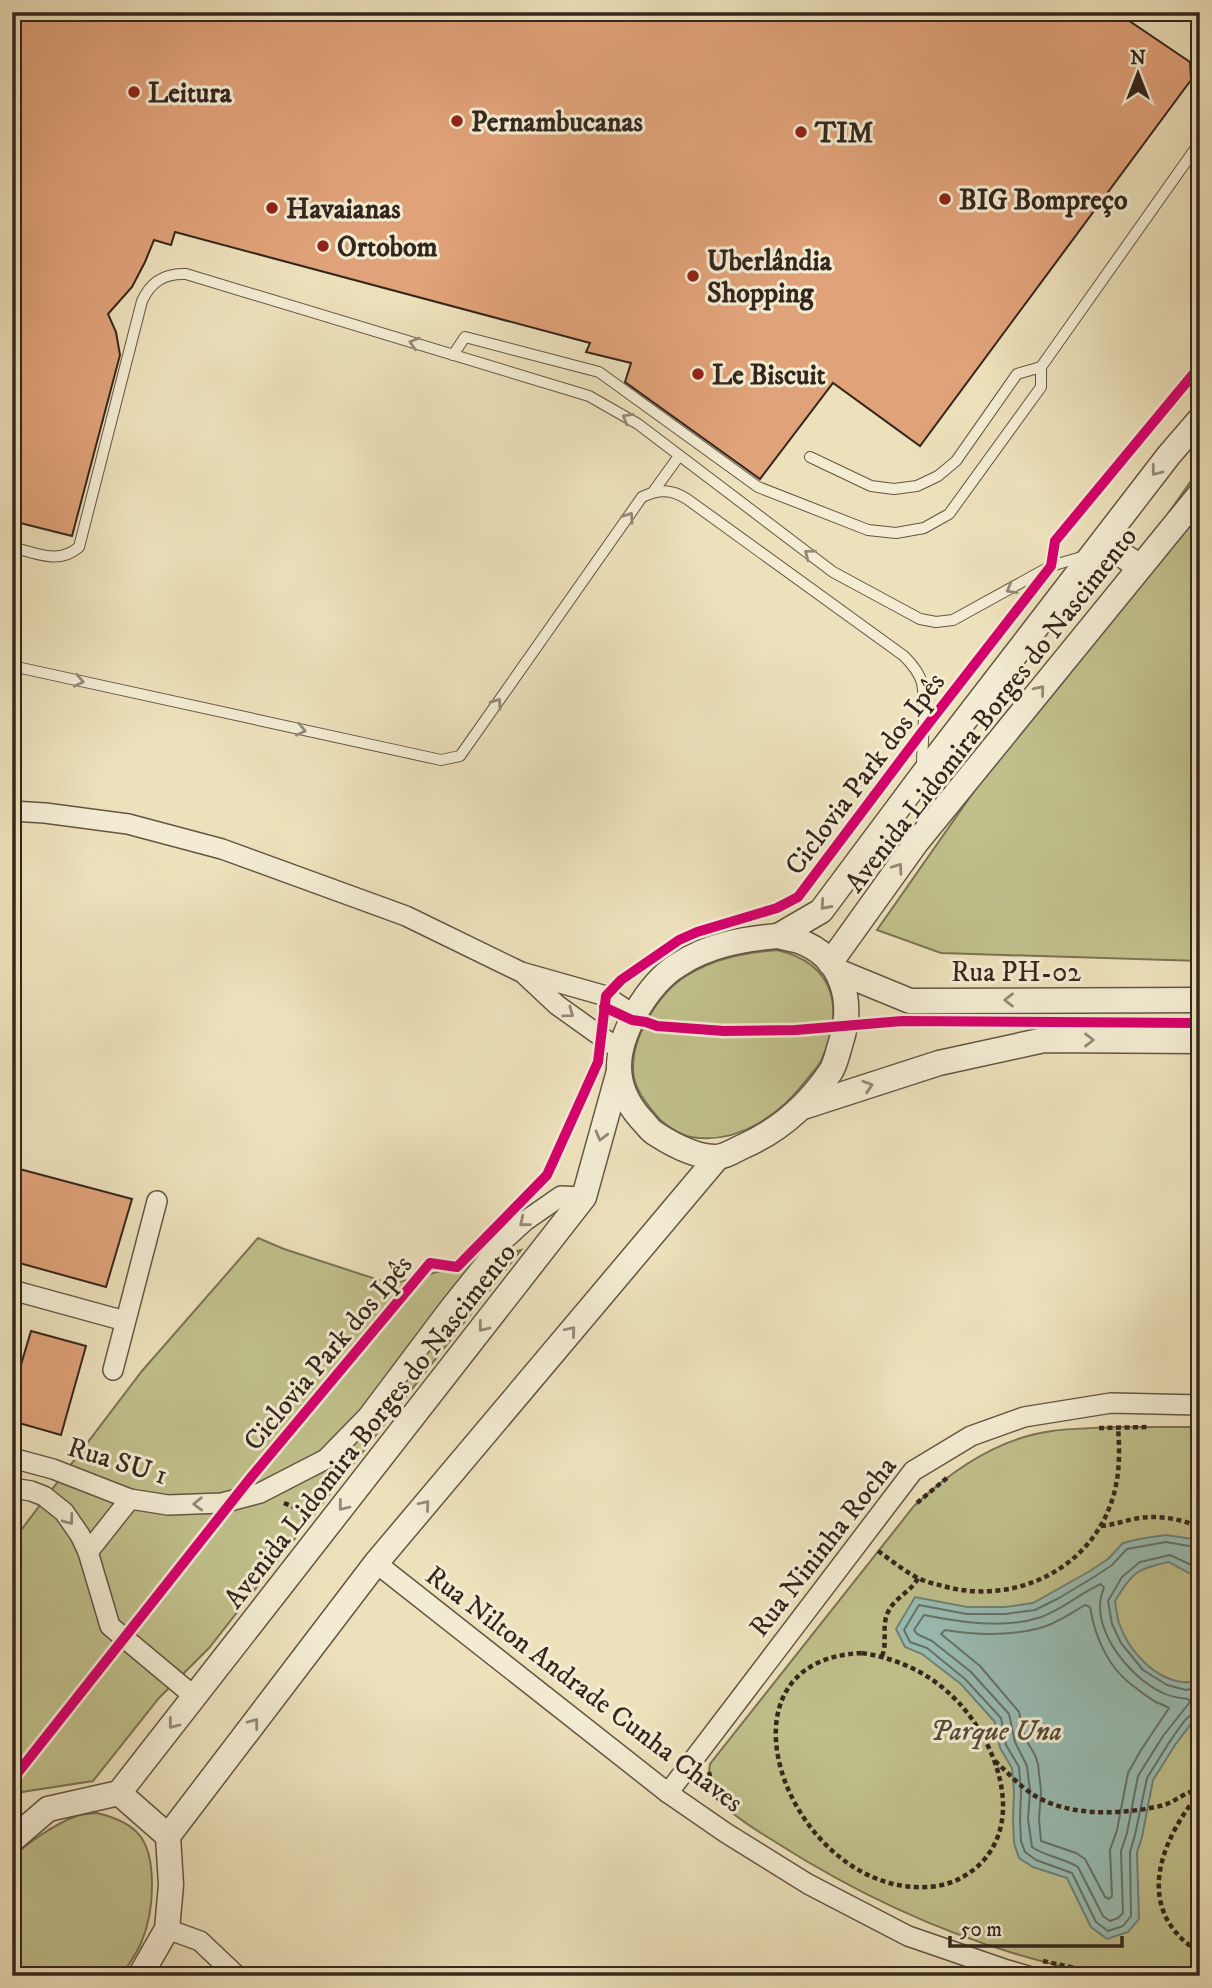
<svg xmlns="http://www.w3.org/2000/svg" width="1212" height="1988" font-family="'IM FELL DW Pica',serif">
<rect width="100%" height="100%" fill="#ede1bb"/>
<filter id="stains"><feTurbulence type="fractalNoise" baseFrequency=".00286" numOctaves="4"/><feColorMatrix values="0 0 0 0 .2 0 0 0 0 .09 0 0 0 0 .02 0 0 0 .5 -.17"/></filter>
<radialGradient id="worn" r=".72"><stop offset=".6" stop-color="#630" stop-opacity="0"/><stop offset="1" stop-color="#630" stop-opacity=".3"/></radialGradient>
<g fill="#c0c08b" stroke="#7a7354" stroke-width="2">
<path d="M1200 468V961L941 953 877 930Z"/>
<path d="M777 950C837 964 844 1010 821 1061 818 1067 812 1073 808 1078 781 1114 739 1145 691 1137 680 1135 663 1124 656 1115 645 1102 633 1087 633 1069 632 1036 659 993 686 976 715 958 744 953 777 950Z"/>
<path d="M258 1238 284 1249 391 1284 521 1250 209 1648 159 1698 93 1781 22 1792 12 1802V1542L142 1371Z"/>
<path d="M1118 1427H1200V1976C1157 1976 1115 1978 1073 1969 967 1945 868 1901 777 1843 761 1833 729 1814 718 1799 710 1789 708 1776 710 1764L914 1506C952 1470 999 1438 1052 1431 1074 1428 1096 1428 1118 1427Z"/>
<path d="M97 1813C140 1823 152 1842 152 1885 152 1905 149 1925 141 1943 136 1955 128 1965 121 1976H12V1859C24 1844 56 1824 74 1817 81 1814 89 1814 97 1813Z"/>
</g>
<path fill="#99bdb4" stroke="#718178" stroke-width="2" d="M1166 1535 1193 1539 1200 1545V1579L1169 1562C1136 1569 1133 1572 1115 1601 1116 1608 1117 1616 1119 1623 1128 1650 1154 1679 1183 1682 1189 1683 1194 1681 1200 1679V1716L1191 1724 1175 1745 1153 1780 1142 1837 1137 1853 1139 1919 1128 1932 1107 1939 1091 1927 1067 1878 1033 1867 1019 1858 1014 1843 1013 1819 1014 1792 1012 1768 1000 1748 995 1722 961 1684 922 1654 905 1647 896 1629 915 1597 967 1607H1005L1033 1603 1090 1571 1108 1559 1123 1543 1139 1539Z"/>
<g fill="none" stroke-linecap="round" stroke-linejoin="round">
<g stroke="#667268" stroke-width="2">
<path d="M1200 1550 1189 1546 1166 1542 1127 1549 1112 1565 1094 1577 1059 1598 1035 1610 1005 1614H967L919 1605 904 1630 910 1642 927 1648 965 1679 1001 1718 1006 1745 1019 1767 1021 1793 1020 1819 1021 1841 1025 1852 1036 1860 1072 1873 1096 1922 1108 1931 1123 1926 1131 1916 1130 1852 1135 1835 1147 1778 1170 1741 1185 1720 1194 1712 1200 1711"/>
<path d="M1200 1569 1170 1555 1140 1562 1122 1577 1108 1601 1112 1624 1121 1643 1143 1670 1167 1685 1186 1690 1200 1687"/>
<path d="M1101 1584 1104 1588C1087 1625 1128 1676 1161 1692 1168 1696 1179 1698 1188 1699L1190 1702 1163 1736 1138 1776 1127 1833 1121 1851 1123 1913 1118 1918 1110 1921 1103 1916 1078 1867C1064 1858 1046 1857 1032 1847L1028 1819 1030 1791 1027 1766 1015 1742 1009 1714 971 1672 932 1641 917 1634 914 1630 924 1615C959 1622 1003 1629 1038 1618 1061 1611 1080 1593 1101 1584Z"/>
<path d="M1085 1605 1090 1607C1095 1638 1109 1670 1136 1688 1142 1693 1148 1697 1154 1701 1160 1704 1164 1705 1169 1708L1141 1750 1128 1773 1117 1830 1110 1850 1112 1896 1109 1899 1105 1897 1085 1859 1076 1853 1041 1841 1039 1819 1041 1791 1038 1764 1035 1755 1025 1738 1019 1712 980 1666 941 1634 945 1630C975 1635 1010 1636 1040 1628 1056 1624 1071 1613 1085 1605Z"/>
</g>
</g>
<g fill="#e0a279" stroke="#34261d" stroke-width="2">
<path d="M12 12H1116L1190 62 1191 80 920 446 833 383 760 479 625 382 631 363 586 352 590 343 175 232 171 245 154 240 145 262 132 287 108 314 116 332 120 355 72 536 12 521Z"/>
<path d="M12 1167 132 1199 106 1287 12 1261Z"/>
<path d="M31 1331 86 1346 61 1435 12 1421V1395Z"/>
</g>
<g fill="none" stroke-linecap="round" stroke-linejoin="round">
<defs>
<g id="service">
<path d="M1191 12 1200 18"/>
<path d="M453 355 465 337 599 372 758 487 868 530 896 533 924 528 949 514 1041 387V367L1200 142"/>
<path d="M810 457 871 486 894 489 917 486 938 476 956 461 1017 374 1041 367"/>
<path d="M653 492 679 456"/>
<path d="M12 547C35 553 59 565 79 547L142 301C151 281 165 273 186 274L589 396 638 424 833 572 920 619 936 622 953 620 1051 566 1085 556"/>
<path d="M12 666 441 760 460 756 642 497C659 489 671 489 687 499L904 656C912 664 919 672 922 683 927 706 922 742 922 766"/>
</g>
<g id="minor">
<path d="M12 811 45 813 128 824 222 849 406 916 521 972 606 996 634 1015"/>
<path d="M525 975 557 1005 620 1050"/>
<path d="M12 1290 125 1321"/>
<path d="M113 1370 157 1201"/>
<path d="M12 1458 53 1469 130 1499 168 1505 222 1503 260 1493 326 1459 367 1417 449 1308 501 1243 525 1221 561 1196 584 1197"/>
<path d="M12 1488 31 1491 44 1496 64 1512 80 1535 88 1552 110 1626 195 1697"/>
<path d="M88 1552 130 1499"/>
<path d="M376 1563 668 1793 726 1833 808 1884 908 1936 1004 1969 1028 1976"/>
<path d="M668 1793 913 1471 971 1436 1024 1417 1111 1403 1200 1405"/>
<path d="M167 1929 200 1941 237 1976"/>
</g>
<g id="tertiary">
<path d="M1103 542 1140 567"/>
<path d="M778 936C785 938 792 939 799 941 843 957 854 1001 841 1042 838 1051 836 1063 831 1071 809 1104 780 1130 744 1146 735 1150 723 1158 714 1157 694 1156 673 1145 656 1134 650 1131 646 1124 641 1119 610 1084 615 1050 636 1012 646 995 660 976 678 965 708 945 743 939 778 936Z"/>
<path d="M778 936 821 911 921 777 1169 455 1200 419"/>
<path d="M830 963 916 843 1200 494"/>
<path d="M837 971 910 1001 1200 1000"/>
<path d="M803 1107 939 1063 1044 1040 1200 1041"/>
<path d="M119 1793 584 1197 619 1071"/>
<path d="M119 1793 168 1836 171 1885 167 1929 140 1976"/>
<path d="M168 1836 376 1563 717 1158"/>
<path d="M12 1840 48 1809 119 1793"/>
</g>
</defs>
<use href="#service" stroke="#625544" stroke-width="12"/>
<use href="#minor" stroke="#625544" stroke-width="22"/>
<use href="#tertiary" stroke="#625544" stroke-width="27"/>
<g stroke="#34261d" stroke-width="4.5" stroke-dasharray="5 3.5" stroke-linecap="butt">
<path d="M1099 1428 1150 1427"/>
<path d="M284 1503 308 1513"/>
<path d="M917 1503 948 1477"/>
<path d="M1101 1526C1114 1525 1126 1520 1139 1518 1160 1515 1180 1519 1200 1527"/>
<path d="M878 1551C891 1560 904 1571 918 1578 926 1582 935 1584 943 1586 1010 1605 1085 1573 1110 1506 1120 1480 1120 1454 1118 1427"/>
<path d="M862 1653C900 1659 932 1674 959 1703 995 1742 1024 1815 983 1861 971 1874 955 1883 937 1886 795 1906 697 1660 862 1653Z"/>
<path d="M882 1656C888 1642 881 1627 888 1612 895 1597 911 1592 918 1578"/>
<path d="M995 1761C1007 1772 1019 1785 1032 1794 1068 1817 1120 1815 1160 1806 1175 1803 1184 1791 1200 1790"/>
<path d="M709 1772 713 1792 721 1802"/>
<path d="M1200 1792C1167 1833 1136 1894 1182 1939 1187 1944 1194 1948 1200 1953"/>
<path d="M1043 1961 1111 1976"/>
</g>
<use href="#service" stroke="#f3ecd3" stroke-width="10"/>
<use href="#minor" stroke="#f3ecd3" stroke-width="19"/>
<use href="#tertiary" stroke="#f3ecd3" stroke-width="24"/>
<defs>
<g id="cycleway">
<path d="M604 1007 632 1020 646 1022 657 1026 724 1031 796 1030 902 1021 1200 1023"/>
<path d="M12 1780 248 1481 430 1263 457 1267 547 1175 598 1062 606 996 621 980 679 940 697 932 777 908 798 897 922 732 1051 566 1055 541 1200 366"/>
</g>
</defs>
<use href="#cycleway" stroke="#f3ecd3" stroke-width="15"/>
<use href="#cycleway" stroke="#d6006c" stroke-width="10"/>
</g>
<defs><path id="oneway-chevron" d="M-2-3.5L2.5 0L-2 3.5" fill="none" stroke-width="1.6" stroke-linecap="round" stroke-linejoin="round" transform="scale(1.75)"/></defs>
<g stroke="#948978">
<use href="#oneway-chevron" transform="translate(414 343) rotate(-163)"/>
<use href="#oneway-chevron" transform="translate(627 418) rotate(-150)"/>
<use href="#oneway-chevron" transform="translate(1156 471) rotate(127)"/>
<use href="#oneway-chevron" transform="translate(629 517) rotate(-55)"/>
<use href="#oneway-chevron" transform="translate(809 554) rotate(-143)"/>
<use href="#oneway-chevron" transform="translate(1011 589) rotate(150)"/>
<use href="#oneway-chevron" transform="translate(79 681) rotate(12)"/>
<use href="#oneway-chevron" transform="translate(1040 690) rotate(-51)"/>
<use href="#oneway-chevron" transform="translate(497 703) rotate(-55)"/>
<use href="#oneway-chevron" transform="translate(301 730) rotate(12)"/>
<use href="#oneway-chevron" transform="translate(898 868) rotate(-54)"/>
<use href="#oneway-chevron" transform="translate(825 905) rotate(132)"/>
<use href="#oneway-chevron" transform="translate(1009 1000) rotate(180)"/>
<use href="#oneway-chevron" transform="translate(569 1013) rotate(36)"/>
<use href="#oneway-chevron" transform="translate(1089 1040)"/>
<use href="#oneway-chevron" transform="translate(868 1086) rotate(-18)"/>
<use href="#oneway-chevron" transform="translate(601 1136) rotate(105)"/>
<use href="#oneway-chevron" transform="translate(524 1222) rotate(141)"/>
<use href="#oneway-chevron" transform="translate(483 1327) rotate(128)"/>
<use href="#oneway-chevron" transform="translate(571 1331) rotate(-50)"/>
<use href="#oneway-chevron" transform="translate(198 1504) rotate(178)"/>
<use href="#oneway-chevron" transform="translate(425 1505) rotate(-50)"/>
<use href="#oneway-chevron" transform="translate(343 1506) rotate(128)"/>
<use href="#oneway-chevron" transform="translate(69 1520) rotate(53)"/>
<use href="#oneway-chevron" transform="translate(254 1723) rotate(-53)"/>
<use href="#oneway-chevron" transform="translate(173 1724) rotate(128)"/>
</g>
<g fill="#8f2418" stroke="#f3ecd3" stroke-width="2.5">
<circle cx="134" cy="92" r="7"/>
<circle cx="457" cy="121" r="7"/>
<circle cx="801" cy="132" r="7"/>
<circle cx="945" cy="199" r="7"/>
<circle cx="272" cy="208" r="7"/>
<circle cx="323" cy="246" r="7"/>
<circle cx="693" cy="276" r="7"/>
<circle cx="698" cy="374" r="7"/>
</g>
<g text-anchor="middle" stroke-width="6" stroke-linejoin="round" paint-order="stroke">
<g font-size="28" font-weight="bold" fill="#34261d" stroke="#f3ecd3" text-anchor="start">
<text x="148" y="102">Leitura</text>
<text x="471" y="131">Pernambucanas</text>
<text x="815" y="142">TIM</text>
<text x="959" y="209">BIG Bompreço</text>
<text x="286" y="218">Havaianas</text>
<text x="337" y="256">Ortobom</text>
<text x="707" y="270">Uberlândia<tspan x="707" dy="32">Shopping</tspan></text>
<text x="712" y="384">Le Biscuit</text>
</g>
<g font-size="28" fill="#34261d" stroke="#f3ecd3">
<text transform="translate(990 709) rotate(-52)" y="10">Avenida Lidomira Borges do Nascimento</text>
<text transform="translate(864 773) rotate(-53)" y="10">Ciclovia Park dos Ipês</text>
<text x="1016" y="981">Rua PH-02</text>
<text transform="translate(327 1352) rotate(-50)" y="10">Ciclovia Park dos Ipês</text>
<text transform="translate(369 1425) rotate(-52)" y="10">Avenida Lidomira Borges do Nascimento</text>
<text transform="translate(118 1460) rotate(17)" y="10">Rua SU 1</text>
<text transform="translate(822 1546) rotate(-52)" y="10">Rua Nininha Rocha</text>
<text transform="translate(585 1688) rotate(37)" y="10">Rua Nilton Andrade Cunha Chaves</text>
</g>
<g font-size="28" font-style="italic" fill="#574c38" stroke="#f3ecd3">
<text x="996" y="1740">Parque Una</text>
</g>
</g>
<rect width="1212" height="1988" fill="none" stroke="#ede1bb" stroke-width="42"/>
<rect x="14" y="14" width="1184" height="1960" fill="none" stroke="#34261d" stroke-width="3.5"/>
<rect x="21" y="21" width="1170" height="1946" fill="none" stroke="#34261d" stroke-width="2"/>
<g transform="translate(1138 74)" stroke="#f3ecd3" stroke-width="5" paint-order="stroke">
<path d="M0-5L12 26L0 18L-12 26Z" fill="#34261d"/>
<text y="-10" font-size="19" font-weight="bold" text-anchor="middle" fill="#34261d">N</text>
</g>
<path d="M950 1936v10h172v-10" fill="none" stroke="#34261d" stroke-width="3.5"/>
<text x="960" y="1936" font-size="21" fill="#34261d" stroke="#f3ecd3" stroke-width="5" paint-order="stroke">50 m</text>
<rect width="100%" height="100%" filter="url(#stains)"/>
<rect width="100%" height="100%" fill="url(#worn)"/>
</svg>
